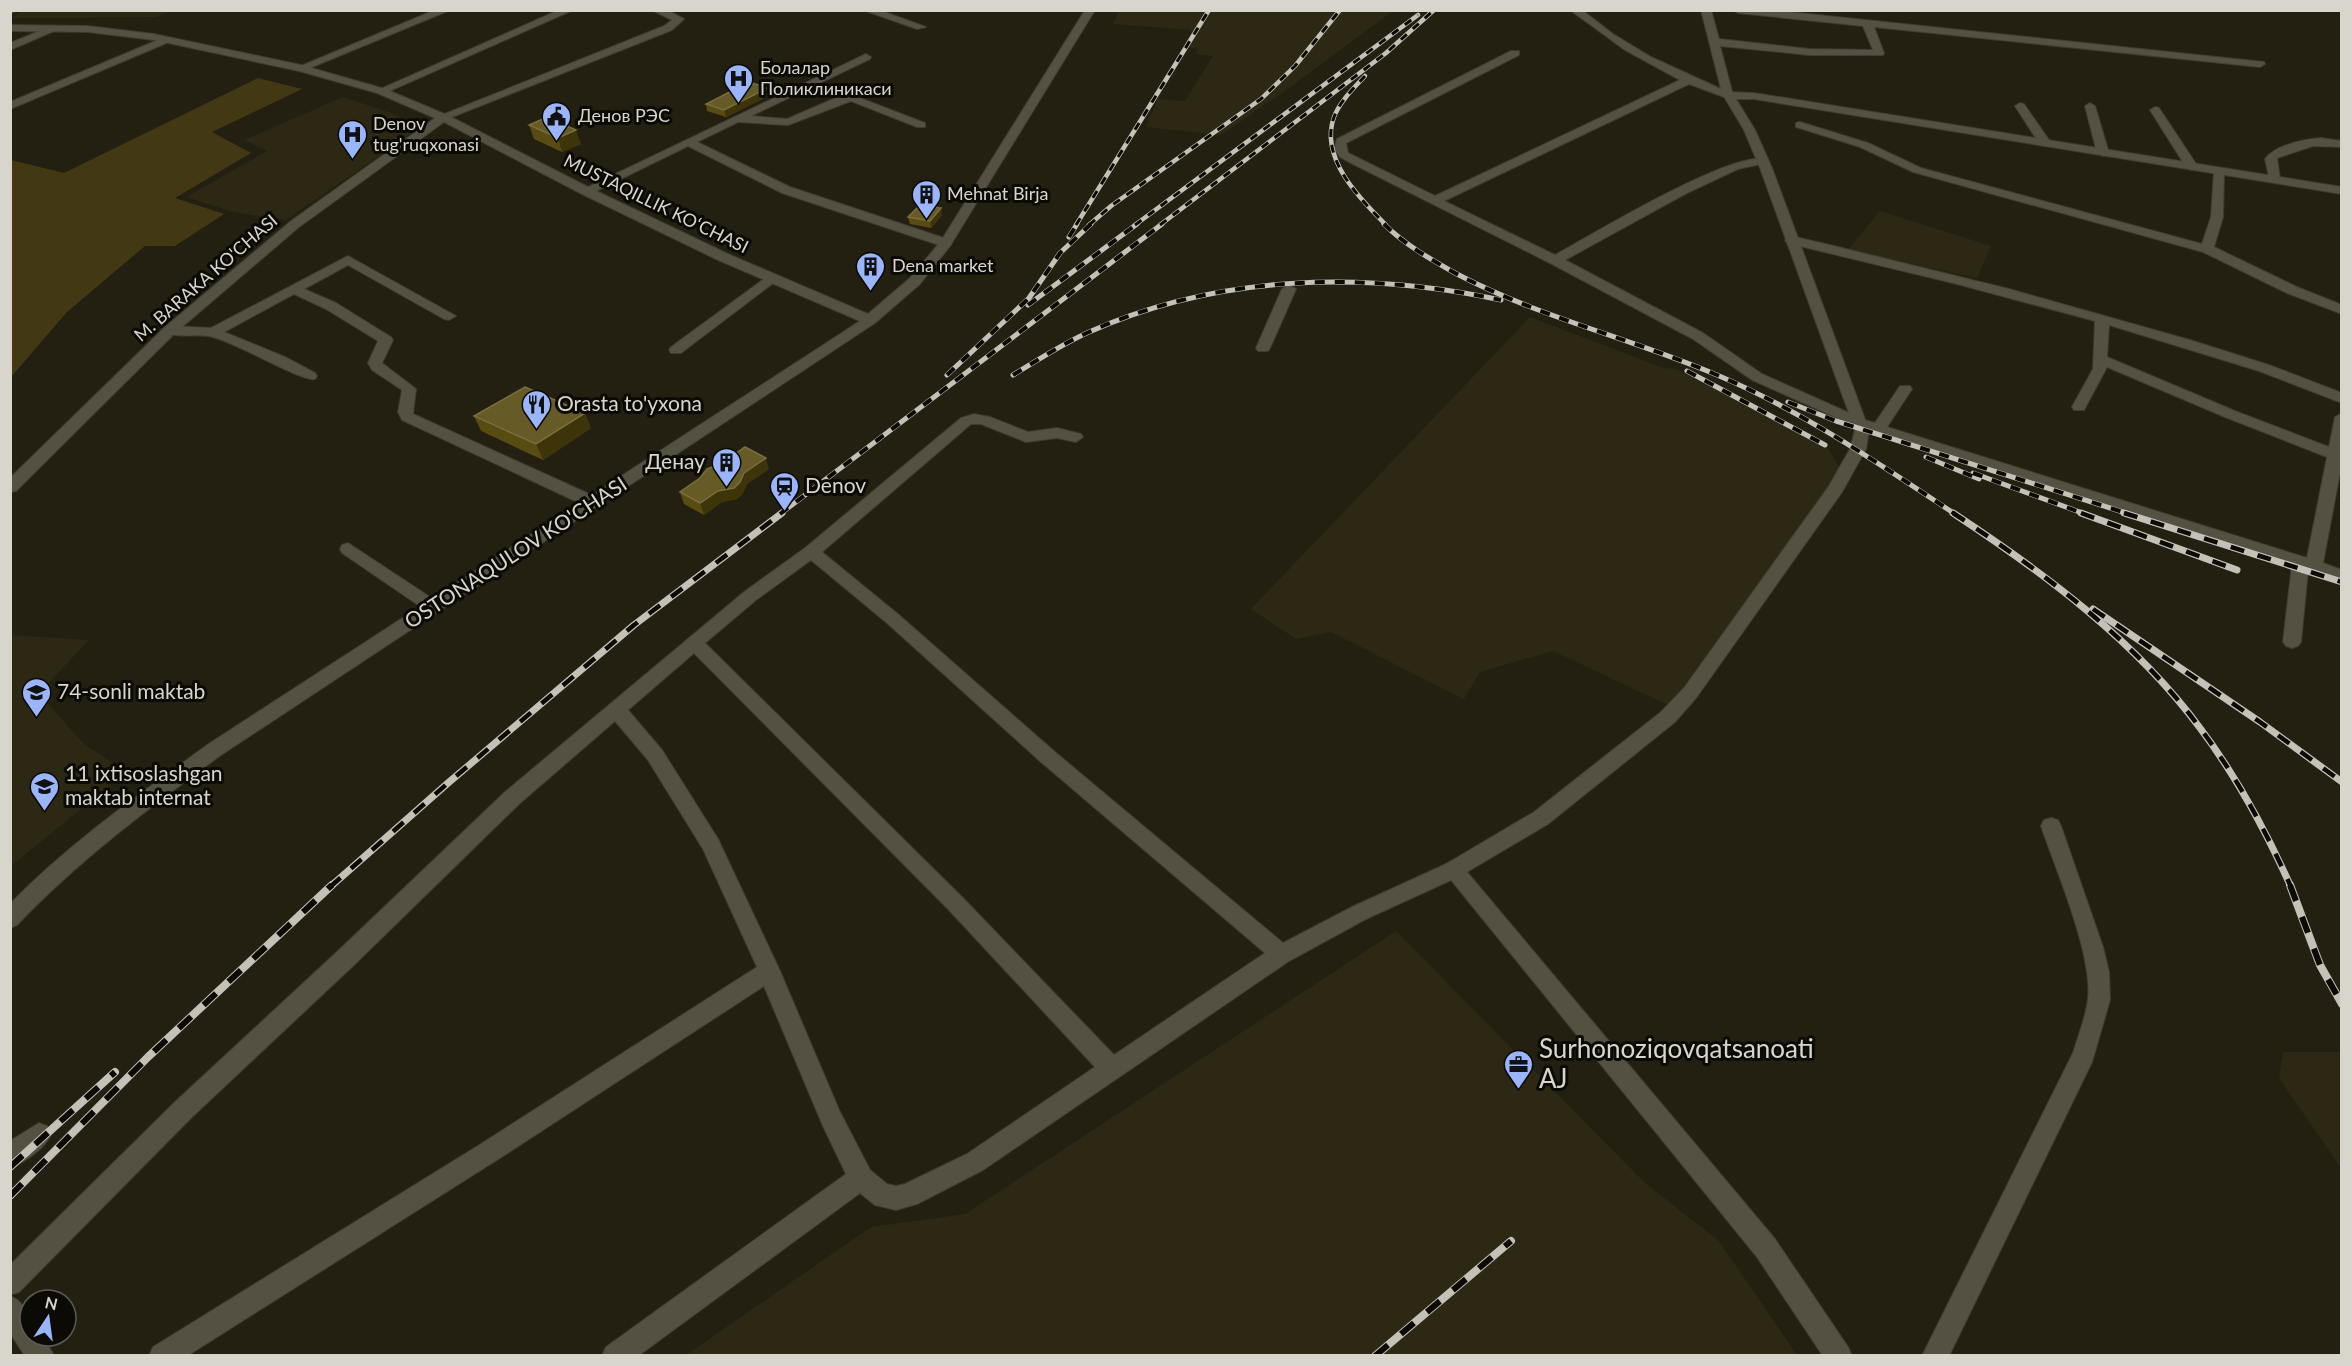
<svg xmlns="http://www.w3.org/2000/svg" width="2352" height="1366" font-family="Lato,sans-serif">
<rect width="100%" height="100%" fill="#232012"/>
<g fill="#2d2814">
<path d="M23 10H170V11L157 17 12 18Z"/>
<path d="M1120 10H1393V11L1289 88 1221 135 1146 127 1158 99 1185 101 1213 56 1195 54 1198 49 1188 47 1191 30 1113 24Z"/>
<path d="M343 97 391 113 422 126 286 220 233 212 186 197 267 151 244 140Z"/>
<path d="M1880 211 1991 246 1977 278 1848 250Z"/>
<path d="M1530 317 1664 368 1676 369 1827 446 1841 471 1670 706 1553 651 1480 672 1464 699 1331 632 1296 639 1251 609Z"/>
<path d="M11 635 89 640 39 693 83 743 126 772 11 866Z"/>
<path d="M1396 931 1645 1183 1719 1241 1797 1355H686L871 1227 965 1214Z"/>
<path d="M2283 1052H2341V1168L2279 1078Z"/>
</g>
<path fill="#423914" d="M258 78 302 89 212 132 251 153 175 198 224 214 175 246H145L67 312 11 377V160L64 173Z"/>
<g fill="none" stroke-linecap="round" stroke-linejoin="round">
<defs>
<g id="minor">
<path d="M10 10H17L10 14Z"/>
<path d="M435 10H450L305 70 296 68Z"/>
<path d="M559 10H573L385 93 381 94 376 91Z"/>
<path d="M652 10H667L684 19 672 30 447 119 443 120 437 117 664 26 672 20Z"/>
<path d="M863 10H879L926 27 917 29Z"/>
<path d="M1570 10H1582L1613 34 1651 57 1721 89 1701 10H1711L1719 39 1809 49 1873 50 1863 26 1738 13 1733 10H1771L2264 62 2265 64 2260 67 1874 27 1884 53 1883 55H1809L1720 46 1733 95 1732 97H1724L1689 84 1444 201 1555 255C1593 234 1730 151 1766 159V163L1738 169 1685 194 1565 260 1703 333 1762 374 1865 420 1875 423 1900 386H1910L1912 389 1887 427 2307 558 2327 457 2225 417 2107 367 2084 410H2074L2072 407 2093 369 2095 321 1957 284 1787 243 1785 240 1791 236 1834 246 2009 289 2190 340 2269 365 2342 393V403L2259 371 2109 325 2107 357 2235 411 2329 447 2335 417 2342 413V462L2323 563 2342 570V582L2308 570 2301 642 2298 646 2292 648 2286 646 2283 642 2292 565 1855 426 1752 380 1693 339 1550 263 1351 163 1340 157 1334 149 1337 139 1511 51H1519V55L1346 143 1348 153 1435 196 1680 80 1625 50Z"/>
<path d="M52 26 61 28 10 50V43Z"/>
<path d="M165 37 170 40 169 42 10 109V102Z"/>
<path d="M866 54 871 57 870 59 751 116 787 119 838 97 852 95 925 123V127H917L851 101 788 125 738 122 697 142 790 187 950 240 952 243 950 246H942L782 193 688 146 590 194H582L580 191Z"/>
<path d="M2020 103 2024 104 2051 143 2049 145H2041L2039 143 2015 106Z"/>
<path d="M2090 103 2095 106 2109 153 2107 155 2103 156 2097 153 2085 106Z"/>
<path d="M2155 107 2159 108 2198 167 2196 169 2192 170 2186 167 2150 110Z"/>
<path d="M1800 122 1868 143 1921 168 2202 244 2211 217 2214 172 2216 170H2224L2223 217 2214 247 2297 287 2342 305V314L2287 293 2203 252 1913 172 1860 147 1796 127V123Z"/>
<path d="M2321 138 2342 141V147L2313 146 2277 158 2280 179 2278 182H2270L2265 159C2275 145 2305 139 2321 138Z"/>
<path d="M348 256 456 316 449 320 444 319 348 265 304 289 336 303 391 337 393 340 382 363 416 389 413 414 598 498 600 502 598 506H586L402 420 398 412 402 390 372 370 368 363 378 341 326 309 294 294 224 332 285 357 315 373 317 376 315 379C301 382 231 339 208 336 196 334 172 339 163 330L170 326 211 328Z"/>
<path d="M771 274 778 278 776 281 681 353H671L669 350 671 347Z"/>
<path d="M1289 285 1296 289 1270 348 1268 351H1258L1256 348 1282 289Z"/>
<path d="M974 414 990 417 1028 432 1057 428 1081 434 1083 437 1076 442 1057 438 1026 442 981 424H971L822 552 899 615 1055 752 1283 943 1352 907 1446 864 1453 861 1460 864 1463 870 1460 876 1366 919 1289 961 983 1170 917 1204 896 1210 875 1205 860 1193 638 1356H602L606 1347 846 1174 823 1126 764 986 500 1158 187 1356H149L153 1347 484 1142 757 967 703 849 648 760 615 721 519 804 355 964 191 1118 19 1292 10 1295V1265L175 1102 339 950 505 792 744 592 805 548 961 418ZM811 560 887 623 1041 762 1265 953 1114 1055 963 898 705 643 756 600ZM694 653 949 910 1095 1067 967 1154 905 1184 896 1186 887 1184 870 1170 839 1110 780 971 718 839 662 750 628 710Z"/>
<path d="M348 543 439 603 442 607 439 611H427L342 553 340 549 342 545Z"/>
<path d="M2051 818 2058 820 2061 826 2103 947 2109 972 2110 1000 2092 1062 1949 1356H1922L2073 1053C2078 1036 2086 1017 2088 999 2093 955 2056 870 2041 826L2044 820Z"/>
<path d="M39 1123 47 1126 51 1134C45 1148 25 1162 10 1168V1141Z"/>
<path d="M10 1296C28 1304 30 1319 30 1336H43L54 1356H25L10 1333Z"/>
</g>
<g id="tertiary">
<path d="M1085 10H1095L950 246 920 284 875 323 221 755C149 808 79 860 17 925L10 928V904C69 843 139 795 207 745L860 321 718 260 582 194 444 122 299 227 175 333 16 491 10 492V478L165 327 291 221 435 118 377 93 299 71 154 40 88 32 10 31V25L88 26 154 34 301 65 385 89 447 115 590 188 728 254 868 314 910 278 941 241Z"/>
<path d="M1728 92 1754 93 2342 187V194L1754 99H1736L1755 130 1772 168 1869 430 1866 449 1842 492 1696 698 1675 722 1548 824 1467 872 1775 1239 1848 1347 1852 1356H1823L1757 1257 1443 870 1446 864 1534 812 1661 712 1684 688 1829 486 1850 449 1855 430 1760 168 1744 130 1723 95Z"/>
</g>
</defs>
<use href="#minor" stroke="#3e3b32" stroke-width="2"/>
<use href="#tertiary" stroke="#3e3b32" stroke-width="2"/>
<use href="#minor" fill="#555142" fill-rule="evenodd"/>
<use href="#tertiary" fill="#555142" fill-rule="evenodd"/>
<defs>
<g id="rail-far3">
<path d="M1365 76C1354 88 1340 101 1334 117 1319 158 1360 199 1386 225"/>
<path d="M1076 225 1209 10"/>
<path d="M1089 225 1111 206 1261 99 1295 66 1340 10"/>
<path d="M1135 225 1418 15"/>
<path d="M1160 225 1386 53 1434 10"/>
</g>
<g id="rail-far2">
<path d="M1384 224C1404 244 1430 259 1455 273 1538 317 1630 338 1717 375 1802 411 1878 463 1955 514"/>
<path d="M1069 237 1077 224"/>
<path d="M1028 305 1137 224"/>
<path d="M1687 371 1825 445"/>
<path d="M947 375 1029 298 1060 253 1091 224"/>
<path d="M1013 375C1038 360 1062 344 1089 332 1219 274 1363 271 1501 300"/>
<path d="M1788 402 1836 421 2129 514"/>
<path d="M1926 457 1979 479"/>
<path d="M1973 473 2085 514"/>
<path d="M780 514 1162 224"/>
</g>
<g id="rail-far1">
<path d="M1953 513C2044 573 2135 640 2200 728 2237 777 2266 831 2291 887"/>
<path d="M2081 513 2237 570"/>
<path d="M2124 513 2342 582"/>
<path d="M2093 609 2260 722 2342 782"/>
<path d="M330 887 448 783 634 625 782 513"/>
</g>
<g id="rail">
<path d="M2290 885 2320 965 2342 1004"/>
<path d="M10 1167 115 1072"/>
<path d="M10 1196 148 1057 332 885"/>
<path d="M1375 1356 1511 1241"/>
</g>
</defs>
<use href="#rail-far3" stroke="#c4c1b8" stroke-width="4.5"/>
<use href="#rail-far2" stroke="#c4c1b8" stroke-width="5"/>
<use href="#rail-far1" stroke="#c4c1b8" stroke-width="7"/>
<use href="#rail" stroke="#c4c1b8" stroke-width="8"/>
<use href="#rail-far3" stroke="#0b0a05" stroke-width="3" stroke-dasharray="8" stroke-linecap="butt"/>
<use href="#rail-far2" stroke="#0b0a05" stroke-width="4" stroke-dasharray="10" stroke-linecap="butt"/>
<use href="#rail-far1" stroke="#0b0a05" stroke-width="4.5" stroke-dasharray="14" stroke-linecap="butt"/>
<use href="#rail" stroke="#0b0a05" stroke-width="6" stroke-dasharray="17" stroke-linecap="butt"/>
</g>
<g fill="#594c12">
<path d="M770 95 726 117 707 111 706 104Z"/>
<path d="M529 125 581 144 562 152 534 139Z"/>
<path d="M942 215 931 228 910 224 908 217Z"/>
<path d="M474 416 591 428 543 460 481 431Z"/>
<path d="M769 469 747 484 743 493 737 499 722 502 704 515 684 504 680 492Z"/>
</g>
<g fill="#3d340a">
<path d="M768 88 770 95 726 117 724 110Z"/>
<path d="M576 130 581 144 562 152 558 138Z"/>
<path d="M941 208 942 215 931 228 930 221Z"/>
<path d="M585 413 591 428 543 460 536 444Z"/>
<path d="M766 458 769 469 747 484 743 493 737 499 722 502 704 515 700 503Z"/>
</g>
<g fill="#665b26" stroke="#786e40" stroke-width="1.5">
<path d="M749 82 768 88 724 110 706 104Z"/>
<path d="M547 117 576 130 558 138 529 125Z"/>
<path d="M920 205 941 208 930 221 908 217Z"/>
<path d="M525 387 585 413 536 444 474 416Z"/>
<path d="M745 447 766 458 744 473 740 482 734 488 718 491 700 503 680 492 700 478 707 469 721 464Z"/>
</g>
<defs>
<symbol id="hospital-pin" viewBox="-11 -11 22 30"><path d="M0 17L-7.5 6A9.5 9.5 0 1 1 7.5 6Z" fill="#9bb5fd" stroke="#0b0a05"/><path d="M-5-5h3v3.5h4V-5h3V5h-3V1.5h-4V5h-3Z" fill="#111"/></symbol>
<symbol id="civic-pin" viewBox="-11 -11 22 30"><path d="M0 17L-7.5 6A9.5 9.5 0 1 1 7.5 6Z" fill="#9bb5fd" stroke="#0b0a05"/><path d="M-.6-6.5H3V-4.5H.6V-3L4-1V1h2V6H-6V1h2V-1L-.6-3ZM-1.2 2.5V6h2.4V2.5Z" fill="#111"/></symbol>
<symbol id="building-pin" viewBox="-11 -11 22 30"><path d="M0 17L-7.5 6A9.5 9.5 0 1 1 7.5 6Z" fill="#9bb5fd" stroke="#0b0a05"/><path d="M-4-6H4V6H1V3H-1V6H-4ZM-2.5-4.3h1.7v1.8h-1.7ZM.8-4.3h1.7v1.8H.8ZM-2.5-1h1.7V.8h-1.7ZM.8-1h1.7V.8H.8Z" fill="#111"/></symbol>
<symbol id="restaurant-pin" viewBox="-11 -11 22 30"><path d="M0 17L-7.5 6A9.5 9.5 0 1 1 7.5 6Z" fill="#9bb5fd" stroke="#0b0a05"/><path d="M-5-6h1v4h1v-4h1v4h1v-4h1v5L-1.5 .5V6h-2V.5L-5-1ZM5-6V6H3V1.5H1.5Q1.5-4 5-6Z" fill="#111"/></symbol>
<symbol id="station-pin" viewBox="-11 -11 22 30"><path d="M0 17L-7.5 6A9.5 9.5 0 1 1 7.5 6Z" fill="#9bb5fd" stroke="#0b0a05"/><path d="M-3-6H3Q5-6 5-4V2Q5 4 3 4L4.5 6H3L1.5 4h-3L-3 6H-4.5L-3 4Q-5 4-5 2V-4Q-5-6-3-6ZM-3.5-4v3h7v-3ZM-3.5 1v1.5H-2V1ZM2 1v1.5H3.5V1Z" fill="#111"/></symbol>
<symbol id="school-pin" viewBox="-11 -11 22 30"><path d="M0 17L-7.5 6A9.5 9.5 0 1 1 7.5 6Z" fill="#9bb5fd" stroke="#0b0a05"/><path d="M0-5L7-2L0 1L-7-2ZM-4 1L0 2.5L4 1V4Q0 6-4 4Z" fill="#111"/></symbol>
<symbol id="office-pin" viewBox="-11 -11 22 30"><path d="M0 17L-7.5 6A9.5 9.5 0 1 1 7.5 6Z" fill="#9bb5fd" stroke="#0b0a05"/><path d="M-6-3h4V-5.5h4V-3h4V5H-6ZM-1-4.5V-3h2v-1.5ZM-6 0V1H6V0Z" fill="#111"/></symbol>
</defs>
<g fill-rule="evenodd">
<use href="#hospital-pin" x="722" y="62" width="33" height="45"/>
<use href="#civic-pin" x="540" y="100" width="33" height="45"/>
<use href="#hospital-pin" x="336" y="118" width="33" height="45"/>
<use href="#building-pin" x="910" y="178" width="33" height="45"/>
<use href="#building-pin" x="854" y="250" width="33" height="45"/>
<use href="#restaurant-pin" x="520" y="388" width="33" height="45"/>
<use href="#building-pin" x="710" y="446" width="33" height="45"/>
<use href="#station-pin" x="768" y="470" width="33" height="45"/>
<use href="#school-pin" x="20" y="676" width="33" height="45"/>
<use href="#school-pin" x="28" y="770" width="33" height="45"/>
<use href="#office-pin" x="1502" y="1048" width="33" height="45"/>
</g>
<g text-anchor="middle" stroke-width="6" stroke-linejoin="round" paint-order="stroke">
<g font-size="18" fill="#d8d5cd" stroke="#0b0a05" text-anchor="start">
<text x="760" y="74">Болалар<tspan x="760" dy="21">Поликлиникаси</tspan></text>
<text x="578" y="122">Денов РЭС</text>
<text x="373" y="130">Denov<tspan x="373" dy="21">tug'ruqxonasi</tspan></text>
<text x="947" y="200">Mehnat Birja</text>
<text x="892" y="272">Dena market</text>
</g>
<g font-size="18" fill="#d8d5cd" stroke="#0b0a05">
<text transform="translate(656 204) rotate(26)" y="6">MUSTAQILLIK KO‘CHASI</text>
<text transform="translate(206 278) rotate(-41)" y="6">M. BARAKA KO'CHASI</text>
</g>
<g font-size="21" fill="#d8d5cd" stroke="#0b0a05" text-anchor="start">
<text x="557" y="411">Orasta to'yxona</text>
<text x="705" y="469" text-anchor="end">Денау</text>
<text x="805" y="493">Denov</text>
<text x="57" y="699">74-sonli maktab</text>
<text x="65" y="781">11 ixtisoslashgan<tspan x="65" dy="24">maktab internat</tspan></text>
</g>
<g font-size="21" fill="#d8d5cd" stroke="#0b0a05">
<text transform="translate(516 553) rotate(-33)" y="7">OSTONAQULOV KO'CHASI</text>
</g>
<g font-size="26" fill="#d8d5cd" stroke="#0b0a05" text-anchor="start">
<text x="1539" y="1058">Surhonoziqovqatsanoati<tspan x="1539" dy="30">AJ</tspan></text>
</g>
</g>
<rect width="2352" height="1366" fill="none" stroke="#d8d5cd" stroke-width="24"/>
<g transform="translate(48 1318) rotate(13)"><circle r="28" fill="#0b0a05" stroke="#5d5b55" stroke-width="1.5"/>
<path d="M0-4.5L10 22L0 15L-10 22Z" fill="#9bb5fd"/>
<text y="-9" font-size="16" font-weight="bold" text-anchor="middle" fill="#d8d5cd">N</text>
</g>
</svg>
